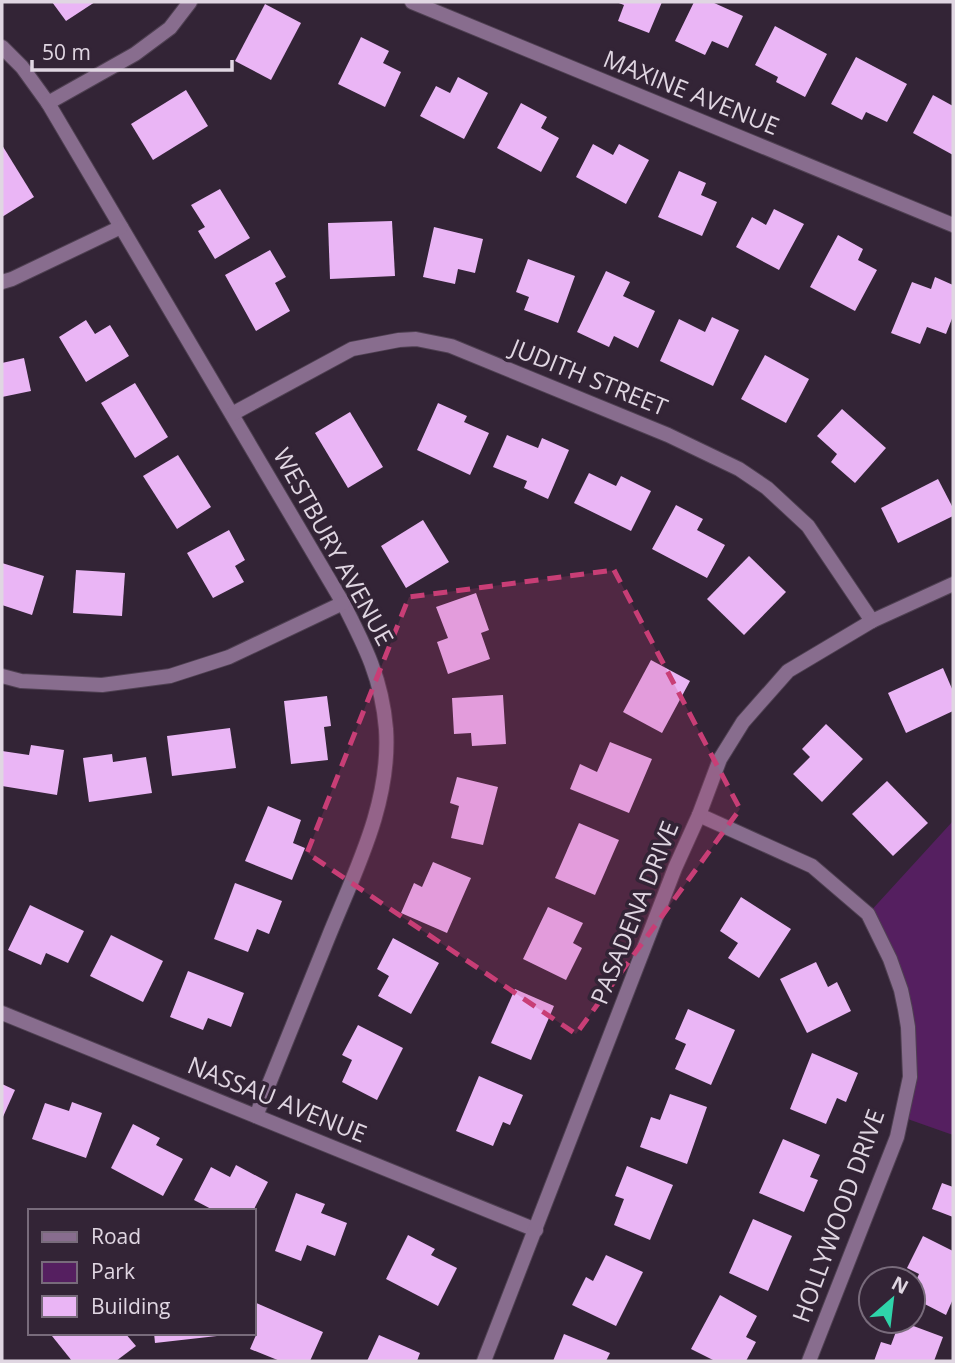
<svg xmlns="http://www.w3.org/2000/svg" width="955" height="1363" font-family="'Open Sans',sans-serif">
<rect width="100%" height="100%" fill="#332436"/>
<path fill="#551f60" d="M953 821V1135L902 1117 910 1077 905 1009 868 914Z"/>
<g fill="#eab5f5">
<path d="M52 2H95L66 21Z"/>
<path d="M616 2H662L649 33 618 21 624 5Z"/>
<path d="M694 2H712L743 16 728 48 712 41 705 55 675 41Z"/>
<path d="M265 4 301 23 271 80 235 61Z"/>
<path d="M775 26 827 54 805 97 776 82 778 77 755 65Z"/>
<path d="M361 37 389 51 383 63 401 72 385 107 338 84Z"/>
<path d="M856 57 907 84 887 122 866 112 862 120 831 104Z"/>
<path d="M458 77 488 93 464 139 420 116 436 86 450 93Z"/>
<path d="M186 90 208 126 153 160 131 124Z"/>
<path d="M933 95 953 106V155L913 133Z"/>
<path d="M521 103 547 117 541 128 559 138 541 172 497 148Z"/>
<path d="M593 144 613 155 619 144 649 160 626 204 576 177Z"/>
<path d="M2 145 34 197 2 217Z"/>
<path d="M679 171 706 183 701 195 717 202 702 236 658 217Z"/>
<path d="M220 189 250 238 215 259 198 231 205 227 191 205Z"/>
<path d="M774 209 804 224 779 270 736 247 752 217 766 225Z"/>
<path d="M392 221 395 276 330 279 328 223Z"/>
<path d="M434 227 483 239 475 273 458 269 455 284 423 277Z"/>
<path d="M838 235 863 249 858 260 877 270 855 311 810 287Z"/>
<path d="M270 250 286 277 275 283 290 311 256 331 225 275Z"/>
<path d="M528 259 575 276 558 323 524 310 529 297 516 292Z"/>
<path d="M606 271 630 282 623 296 655 311 638 348 614 336 609 347 577 332Z"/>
<path d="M935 277 953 285V316L946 334 927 327 920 344 891 333 912 282 931 289Z"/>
<path d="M712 317 739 330 713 386 660 361 679 319 705 332Z"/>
<path d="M86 320 95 334 110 325 129 356 86 382 59 337Z"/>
<path d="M765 355 809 379 786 423 741 399Z"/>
<path d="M24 358 31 391 2 397V363Z"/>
<path d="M135 383 168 437 135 458 101 403Z"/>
<path d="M438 403 467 416 464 422 489 433 470 475 417 450Z"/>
<path d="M842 409 886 448 855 483 831 462 837 454 817 436Z"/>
<path d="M350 412 383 467 348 488 315 433Z"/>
<path d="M507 435 538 448 542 438 569 450 548 499 524 488 527 481 493 467Z"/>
<path d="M178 455 211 507 177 529 143 476Z"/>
<path d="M589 473 616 486 621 476 651 491 631 531 574 503Z"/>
<path d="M938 479 953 508V516L898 543 881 508Z"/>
<path d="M676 505 703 519 697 530 725 545 707 578 652 549Z"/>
<path d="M423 520 449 562 406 588 381 546Z"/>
<path d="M229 530 245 560 235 566 244 582 213 598 187 553Z"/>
<path d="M749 556 786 592 744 635 707 599Z"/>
<path d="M2 563 44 576 32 615 2 605Z"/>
<path d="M76 570 125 573 122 616 73 613Z"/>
<path d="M476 593 489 630 481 633 490 659 448 674 437 642 448 638 436 607Z"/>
<path d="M651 660 690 681 662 733 623 712Z"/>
<path d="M943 668 953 691V711L906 733 888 693Z"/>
<path d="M503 695 506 744 472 746 471 733 454 734 452 698Z"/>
<path d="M327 696 331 726 324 727 328 760 291 764 284 701Z"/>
<path d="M826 724 863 759 822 802 793 774 810 757 802 749Z"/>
<path d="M230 728 236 768 172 776 167 736Z"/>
<path d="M610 742 652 759 629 813 570 789 580 764 597 772Z"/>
<path d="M31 745 64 750 57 795 2 786V751L29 755Z"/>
<path d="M112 754 113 762 146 757 152 793 89 802 83 758Z"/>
<path d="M457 777 498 787 483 845 451 838 459 806 450 803Z"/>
<path d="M887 781 928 823 893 856 852 814Z"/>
<path d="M268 806 301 820 293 843 305 848 292 880 245 861Z"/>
<path d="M579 823 619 840 595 895 555 878Z"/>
<path d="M433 862 471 878 447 933 401 913 414 883 422 887Z"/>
<path d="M235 883 282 901 269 934 257 929 248 952 214 939Z"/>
<path d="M741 897 791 929 759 978 728 958 738 943 720 931Z"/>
<path d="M30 905 84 931 68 963 46 953 41 965 8 950Z"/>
<path d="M548 907 583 923 573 943 582 948 566 980 523 959Z"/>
<path d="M111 935 163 961 143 1002 90 976Z"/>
<path d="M393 938 439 963 411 1014 378 996 389 976 377 969Z"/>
<path d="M816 962 828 987 837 982 851 1011 807 1033 780 979Z"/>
<path d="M188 971 244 993 231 1027 208 1018 203 1030 170 1017Z"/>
<path d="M515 989 554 1006 531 1060 491 1043Z"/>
<path d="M688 1009 735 1030 711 1085 675 1069 686 1044 675 1039Z"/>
<path d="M358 1025 403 1048 377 1100 342 1082 352 1060 342 1055Z"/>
<path d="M812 1053 858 1073 846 1102 837 1098 826 1124 790 1109Z"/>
<path d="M479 1076 523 1095 510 1125 503 1122 493 1146 456 1131Z"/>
<path d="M2 1084 15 1090 2 1119Z"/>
<path d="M670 1094 707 1107 687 1164 640 1147 651 1117 660 1120Z"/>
<path d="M72 1102 102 1113 86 1158 32 1139 45 1103 69 1111Z"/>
<path d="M133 1124 160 1138 156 1145 183 1159 163 1196 111 1168Z"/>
<path d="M783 1139 820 1155 810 1177 818 1180 804 1212 759 1193Z"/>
<path d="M236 1165 268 1182 253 1211H215L194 1200 211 1167 230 1177Z"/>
<path d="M627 1166 673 1185 650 1240 614 1225 624 1199 615 1196Z"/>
<path d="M942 1183 953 1187V1217L932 1209Z"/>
<path d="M296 1193 325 1204 321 1213 347 1223 335 1256 307 1245 301 1261 275 1251Z"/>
<path d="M753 1219 792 1236 768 1291 729 1273Z"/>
<path d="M408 1235 435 1249 431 1255 457 1268 438 1306 386 1279Z"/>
<path d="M923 1236 953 1251V1299L946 1315 913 1298V1287L919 1274 907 1268Z"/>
<path d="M606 1255 643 1272 616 1326 572 1305 586 1277 593 1281Z"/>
<path d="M720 1295 757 1316 746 1337 756 1342 746 1361H715L691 1349Z"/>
<path d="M254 1302 323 1332 310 1361H280L250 1349 256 1335 254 1334Z"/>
<path d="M900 1321 943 1337 934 1361H874L881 1342 891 1345Z"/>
<path d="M55 1333H125L136 1346 116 1361H72L52 1336Z"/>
<path d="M154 1333H217V1336L155 1343Z"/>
<path d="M564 1334 610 1353 606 1361H553Z"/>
<path d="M379 1335 420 1353 417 1361H367Z"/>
</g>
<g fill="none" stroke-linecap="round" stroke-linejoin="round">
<defs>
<g id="street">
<path d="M412 2 953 225"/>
<path d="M2 47 22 67 48 103 343 603C365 646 382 679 386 729 391 803 355 871 328 938 304 997 280 1057 256 1116"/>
<path d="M48 103 135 54 170 28 190 2"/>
<path d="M2 282 12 279 121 227"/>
<path d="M232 414 352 349 399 340 416 339 451 346 668 435 739 469 767 488 808 526 872 621"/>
<path d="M2 676 21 681 102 685 170 676 229 657 343 603"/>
<path d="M699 815 812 866 868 914 890 959 901 990 905 1009 908 1027 910 1077 897 1137 809 1361"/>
<path d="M2 1013 536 1230"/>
<path d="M484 1361 675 868 699 815 720 759 743 722 788 671 872 621 953 584"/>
</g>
</defs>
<use href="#street" stroke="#4f4052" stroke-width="16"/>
<use href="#street" stroke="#886d8e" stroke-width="14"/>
</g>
<path fill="#c83e76" fill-opacity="0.2" stroke="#c83e76" stroke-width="5" stroke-dasharray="14 9" stroke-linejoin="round" d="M614 570 740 809 576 1034 307 853 409 597Z"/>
<g text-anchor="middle" stroke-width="7" stroke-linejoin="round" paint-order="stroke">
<g font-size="24" fill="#e0d6e2" stroke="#332436">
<text transform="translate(691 93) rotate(22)" y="8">MAXINE AVENUE</text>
<text transform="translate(589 378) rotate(22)" y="8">JUDITH STREET</text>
<text transform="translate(333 547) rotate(61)" y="8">WESTBURY AVENUE</text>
<text transform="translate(635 913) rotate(-68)" y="8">PASADENA DRIVE</text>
<text transform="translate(277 1100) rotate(22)" y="8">NASSAU AVENUE</text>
<text transform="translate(839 1216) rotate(-70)" y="8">HOLLYWOOD DRIVE</text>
</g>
</g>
<rect width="955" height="1363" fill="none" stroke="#e0d6e2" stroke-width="7"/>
<rect x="28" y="1209" width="228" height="126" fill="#332436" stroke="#786b7b" stroke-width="2"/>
<rect x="42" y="1232" width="35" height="10" fill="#886d8e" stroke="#786b7b" stroke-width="2"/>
<text x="91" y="1244" font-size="21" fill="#e0d6e2">Road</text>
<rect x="42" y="1262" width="35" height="21" fill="#551f60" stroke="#786b7b" stroke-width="2"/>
<text x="91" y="1279" font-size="21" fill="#e0d6e2">Park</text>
<rect x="42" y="1296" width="35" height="21" fill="#eab5f5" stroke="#786b7b" stroke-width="2"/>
<text x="91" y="1314" font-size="21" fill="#e0d6e2">Building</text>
<g transform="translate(892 1300) rotate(28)"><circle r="33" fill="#332436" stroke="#786b7b" stroke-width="2"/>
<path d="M0-5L12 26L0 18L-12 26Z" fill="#2fd4aa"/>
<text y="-10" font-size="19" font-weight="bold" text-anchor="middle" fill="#e0d6e2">N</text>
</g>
<path d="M32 60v10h200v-10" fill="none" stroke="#e0d6e2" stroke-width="3.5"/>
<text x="42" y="60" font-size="21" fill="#e0d6e2" stroke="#332436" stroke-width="5" paint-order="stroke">50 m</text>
</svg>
